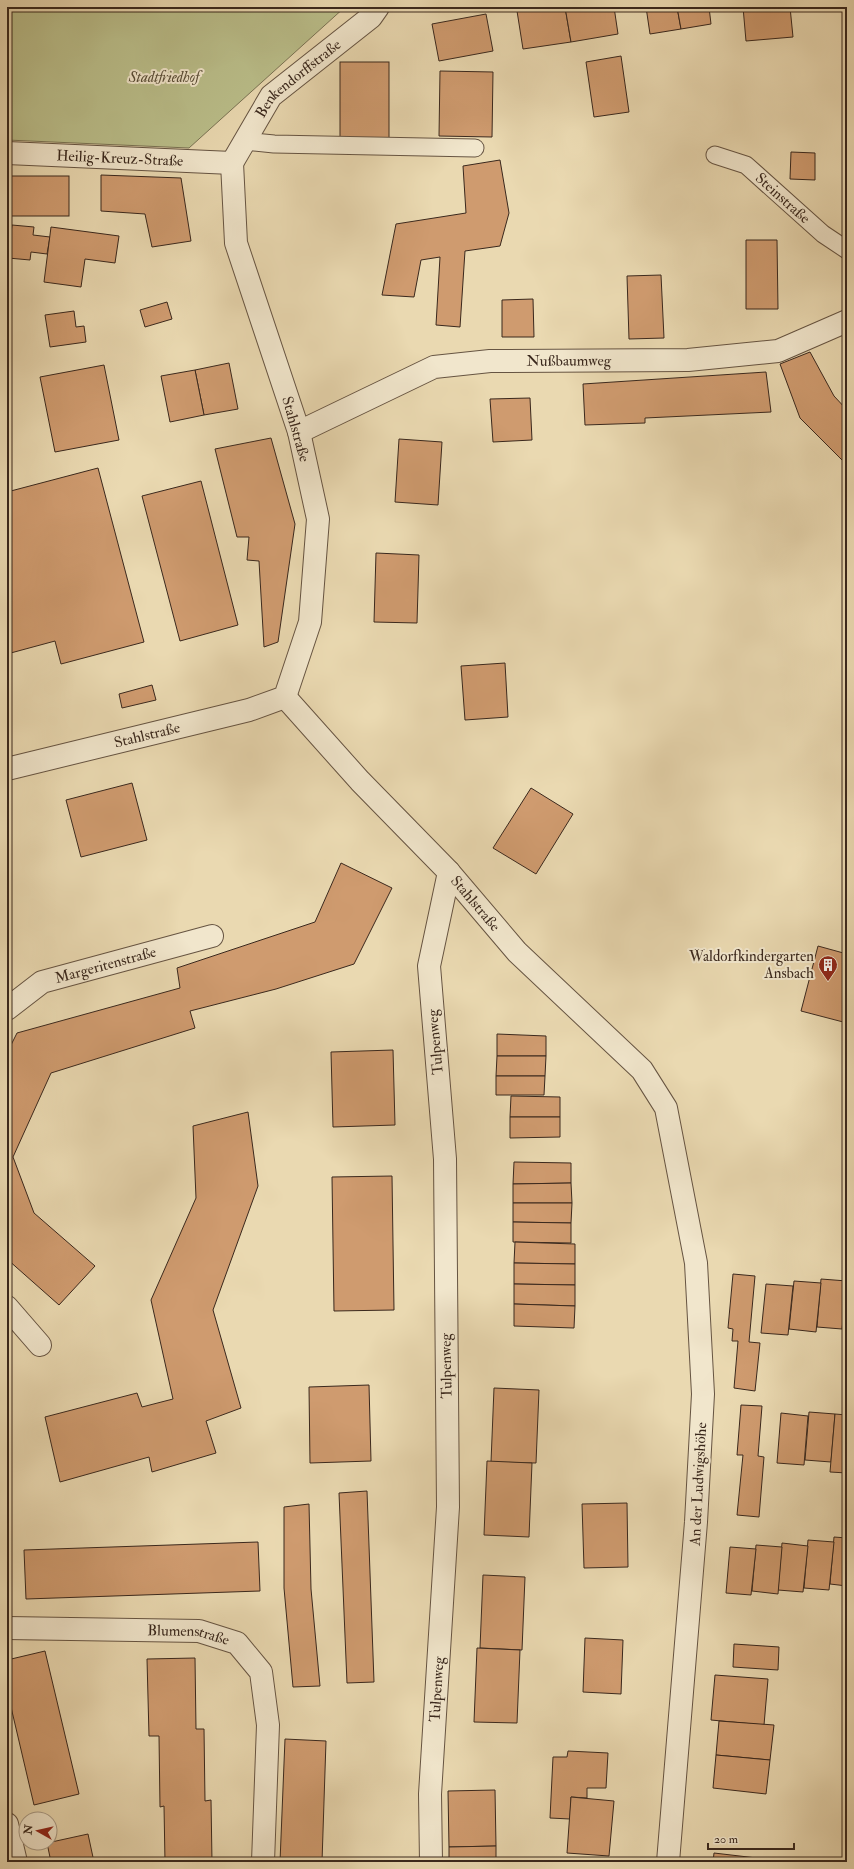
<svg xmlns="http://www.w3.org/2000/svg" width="854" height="1869" font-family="'IM FELL Double Pica',serif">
<rect width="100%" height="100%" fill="#ead9b1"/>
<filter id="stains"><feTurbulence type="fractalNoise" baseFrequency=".005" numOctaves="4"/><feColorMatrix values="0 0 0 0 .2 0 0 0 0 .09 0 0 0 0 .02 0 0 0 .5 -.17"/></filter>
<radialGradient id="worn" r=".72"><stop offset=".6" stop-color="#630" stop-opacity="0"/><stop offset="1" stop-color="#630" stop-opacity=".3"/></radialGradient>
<path fill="#babe8a" stroke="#7a7354" d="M7 7H345L189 148 7 140Z"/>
<g fill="#cf9b6f" stroke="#3a281d">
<path d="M538 7H565L571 42 523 49 517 11Z"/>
<path d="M565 7H614L618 34 571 42Z"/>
<path d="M646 7H677L681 29 650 34Z"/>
<path d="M677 7H709L711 24 681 29Z"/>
<path d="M743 7H790L793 37 746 41Z"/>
<path d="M486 14 493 51 439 61 432 24Z"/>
<path d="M621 56 629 112 594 117 586 62Z"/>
<rect x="340" y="62" width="49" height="76"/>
<path d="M440 71 493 72 492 137 439 136Z"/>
<path d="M791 152 815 153V180L790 179Z"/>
<path d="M500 160 509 213 500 246 465 251 460 327 436 325 440 257 421 260 414 297 382 295 396 224 466 213 463 166Z"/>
<path d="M101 175 181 178 191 241 152 247 145 214 101 211Z"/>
<rect x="7" y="176" width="62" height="40"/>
<path d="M12 225 34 227 33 235 50 237 47 254 31 252 30 260 8 258Z"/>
<path d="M51 227 119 236 115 263 85 259 81 287 44 282Z"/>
<path d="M746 240H777L778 309H746Z"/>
<rect x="7" y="272" width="2" height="62"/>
<path d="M661 275 664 338 629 339 627 276Z"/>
<path d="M533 299 534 337H502V300Z"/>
<path d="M167 302 172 319 145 327 140 310Z"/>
<path d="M74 311 76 327 84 326 86 342 50 347 45 315Z"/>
<path d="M810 352 834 396 847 410V465L800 418 780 364Z"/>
<path d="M229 363 238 409 204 415 195 370Z"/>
<path d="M104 365 119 440 55 452 40 377Z"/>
<path d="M195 370 204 415 170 422 161 376Z"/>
<path d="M766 372 771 412 645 418V423L585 425 583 384Z"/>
<path d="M530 398 532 440 493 442 490 399Z"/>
<path d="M271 438 295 524 278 642 264 647 259 561 247 560 249 537H237L215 449Z"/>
<path d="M399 439 442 442 438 505 395 502Z"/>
<path d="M98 468 144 642 61 664 55 641 7 654V492Z"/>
<path d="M201 481 238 625 180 641 142 496Z"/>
<path d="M376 553 419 555 417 623 374 622Z"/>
<path d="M505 663 508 717 465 720 461 666Z"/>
<path d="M152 685 156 700 122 708 119 694Z"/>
<path d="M132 783 147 840 81 857 66 800Z"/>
<path d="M531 788 573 814 536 874 493 848Z"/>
<path d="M341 863 392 888 354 964 276 989 190 1011 195 1028 51 1073 13 1157 34 1213 95 1266 59 1305 7 1259V1053L17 1033 180 988 177 968 315 922Z"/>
<path d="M818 946 847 954V1023L801 1011Z"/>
<path d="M497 1034 546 1036V1056H497Z"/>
<path d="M393 1050 395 1125 333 1127 331 1052Z"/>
<path d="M497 1056H546L545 1076H496Z"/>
<path d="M496 1076H545L544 1095H496Z"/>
<path d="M511 1096 560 1097V1117H510Z"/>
<path d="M248 1112 258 1186 213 1310 241 1408 206 1421 216 1453 152 1472 149 1457 60 1482 45 1417 137 1393 142 1407 173 1399 151 1300 196 1198 193 1126Z"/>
<path d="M510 1117H560V1137L510 1138Z"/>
<path d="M514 1162 571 1163V1183L513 1184Z"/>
<path d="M392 1176 394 1310 334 1311 332 1177Z"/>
<path d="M571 1183 572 1203H513V1184Z"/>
<path d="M513 1203H572L571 1223 513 1222Z"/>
<path d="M513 1222 571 1223V1243L513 1242Z"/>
<path d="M515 1242 575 1244V1264L514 1263Z"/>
<path d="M514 1263 575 1264V1285L514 1284Z"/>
<path d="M733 1274 755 1276 749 1342 760 1343 755 1391 734 1388 738 1341H732L733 1329 728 1328Z"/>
<path d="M821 1279 847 1281 842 1329 817 1327Z"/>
<path d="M847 1279V1324H843Z"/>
<path d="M794 1281 821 1283 816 1332 789 1329Z"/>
<path d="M514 1284 575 1285V1306L514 1304Z"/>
<path d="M766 1284 793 1286 788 1335 761 1333Z"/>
<path d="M514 1304 575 1306 574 1328 514 1326Z"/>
<path d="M369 1385 371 1461 310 1463 309 1387Z"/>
<path d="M494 1388 539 1390 536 1463 491 1462Z"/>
<path d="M741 1405 762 1406 758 1456 764 1457 759 1517 737 1515 743 1455H737Z"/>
<path d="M809 1412 835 1414 831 1462 805 1460Z"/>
<path d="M781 1413 808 1416 804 1465 777 1463Z"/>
<path d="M835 1414 847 1415V1473L830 1472Z"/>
<path d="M487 1461 532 1463 529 1537 484 1535Z"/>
<path d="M367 1491 374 1682 347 1683 339 1493Z"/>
<path d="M627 1503 628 1567 584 1568 582 1504Z"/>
<path d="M309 1504 311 1589 320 1686 293 1687 284 1588V1507Z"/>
<path d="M834 1537 847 1538V1586L830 1584Z"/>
<path d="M808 1540 834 1542 829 1590 804 1588Z"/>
<path d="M258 1542 260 1591 26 1599 24 1550Z"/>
<path d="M782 1543 808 1546 803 1592 778 1590Z"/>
<path d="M756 1545 782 1547 778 1594 752 1591Z"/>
<path d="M730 1547 756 1549 751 1595 726 1593Z"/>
<path d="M483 1575 525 1577 522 1650 480 1648Z"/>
<path d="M585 1638 623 1640 621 1694 583 1692Z"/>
<path d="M734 1644 779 1647 778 1670 733 1667Z"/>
<path d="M477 1648 520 1650 517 1723 474 1722Z"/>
<path d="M45 1651 79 1794 34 1805 7 1690V1660Z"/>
<path d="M195 1658 196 1729H204L205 1801 211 1800 212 1862H165L164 1806 160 1807 159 1736H149L147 1659Z"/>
<path d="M715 1675 768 1679 764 1725 711 1720Z"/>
<path d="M719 1721 774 1725 770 1760 716 1755Z"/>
<path d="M285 1739 326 1741 322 1862H280Z"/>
<path d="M568 1751 608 1753 606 1788H587V1798L571 1797 570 1819 550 1818 553 1757H567Z"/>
<path d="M716 1755 770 1760 766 1794 713 1788Z"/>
<path d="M495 1790 496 1846 449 1847 448 1791Z"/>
<path d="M571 1797 614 1801 609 1856 567 1853Z"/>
<path d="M88 1834 94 1862H51L47 1843Z"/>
<path d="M496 1846V1862H449V1847Z"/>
<path d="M714 1853 765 1859V1862H713Z"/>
</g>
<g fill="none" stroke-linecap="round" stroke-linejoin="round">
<defs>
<g id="lane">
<path d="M245 141 274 144 475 148"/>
<path id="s1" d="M715 155 746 165 823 234 847 250"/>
</g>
<g id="street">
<path id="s2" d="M7 153 232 163"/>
<path id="s3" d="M232 163 271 96 371 17 378 7"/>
<path id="s4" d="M299 432 434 367 490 361 688 360 778 351 847 321"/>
<path id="s5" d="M285 697 360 781 449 872 517 952 642 1070 666 1108 696 1263 703 1394 696 1522 668 1862"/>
<path id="s6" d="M7 769 249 710 285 697 310 622 318 519 299 432 236 243 232 163"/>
<path id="s7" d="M7 1009 42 982 212 936"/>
<path d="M7 1307 40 1345"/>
<path id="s8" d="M7 1628 199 1631 237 1643 261 1672 268 1725 263 1862"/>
<path d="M7 1824 16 1862"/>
<path id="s9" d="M431 1862 430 1794 448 1507 445 1159 429 966 449 872"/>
</g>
</defs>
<use href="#lane" stroke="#665442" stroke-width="19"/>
<use href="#street" stroke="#665442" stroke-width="24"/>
<use href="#lane" stroke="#f1e6cc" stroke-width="17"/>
<use href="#street" stroke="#f1e6cc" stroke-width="22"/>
</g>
<defs>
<symbol id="building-pin" viewBox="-11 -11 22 30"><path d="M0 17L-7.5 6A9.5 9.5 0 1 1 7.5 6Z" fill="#8f2418" stroke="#f1e6cc"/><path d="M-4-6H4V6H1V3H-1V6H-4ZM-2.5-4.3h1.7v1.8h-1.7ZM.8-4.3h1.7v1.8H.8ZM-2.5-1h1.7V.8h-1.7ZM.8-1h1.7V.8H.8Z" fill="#fff"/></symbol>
</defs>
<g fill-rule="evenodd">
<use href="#building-pin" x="817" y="954" width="22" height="30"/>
</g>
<g text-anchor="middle" stroke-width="4" stroke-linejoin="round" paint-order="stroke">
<g font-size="15" font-style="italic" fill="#5a4e38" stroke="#f1e6cc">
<text x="164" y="82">Stadtfriedhof</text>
</g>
<g font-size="15" fill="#3a281d" stroke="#f1e6cc">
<text dy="5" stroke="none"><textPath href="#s3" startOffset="109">Benkendorffstraße</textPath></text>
<text dy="5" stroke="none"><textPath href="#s2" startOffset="113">Heilig-Kreuz-Straße</textPath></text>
<text dy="5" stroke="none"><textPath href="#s1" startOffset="82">Steinstraße</textPath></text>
<text dy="5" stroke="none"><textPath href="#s4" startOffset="285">Nußbaumweg</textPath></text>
<text transform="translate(296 429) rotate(74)" y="5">Stahlstraße</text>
<text dy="5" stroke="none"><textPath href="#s6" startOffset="144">Stahlstraße</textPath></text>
<text dy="5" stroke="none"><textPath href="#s5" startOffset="281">Stahlstraße</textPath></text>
<text dy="5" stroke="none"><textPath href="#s7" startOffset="110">Margeritenstraße</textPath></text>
<text transform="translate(435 1042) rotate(-95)" y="5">Tulpenweg</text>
<text transform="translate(446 1366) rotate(-91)" y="5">Tulpenweg</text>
<text transform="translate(698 1484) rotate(-87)" y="5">An der Ludwigshöhe</text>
<text dy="5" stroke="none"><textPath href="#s8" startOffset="182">Blumenstraße</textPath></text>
<text dy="5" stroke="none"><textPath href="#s9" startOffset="173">Tulpenweg</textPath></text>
</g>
<g font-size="15" fill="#3a281d" stroke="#f1e6cc" text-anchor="end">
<text x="814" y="961">Waldorfkindergarten<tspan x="814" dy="17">Ansbach</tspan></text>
</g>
</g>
<rect width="854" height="1869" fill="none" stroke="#ead9b1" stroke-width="24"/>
<rect x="8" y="8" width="838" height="1853" fill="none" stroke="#3a281d" stroke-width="2"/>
<rect x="12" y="12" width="830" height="1845" fill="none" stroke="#3a281d"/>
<g transform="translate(38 1831) rotate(278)"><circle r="19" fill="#f1e6cc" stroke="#a89a86"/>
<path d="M0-3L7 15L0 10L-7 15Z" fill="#8f2418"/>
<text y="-6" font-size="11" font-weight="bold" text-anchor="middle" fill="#3a281d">N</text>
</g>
<path d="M708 1843v6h86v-6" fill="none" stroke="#3a281d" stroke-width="2"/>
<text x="714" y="1843" font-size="12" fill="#3a281d" stroke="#f1e6cc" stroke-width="3" paint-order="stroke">20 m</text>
<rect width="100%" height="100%" filter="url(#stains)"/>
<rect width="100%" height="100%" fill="url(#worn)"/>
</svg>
